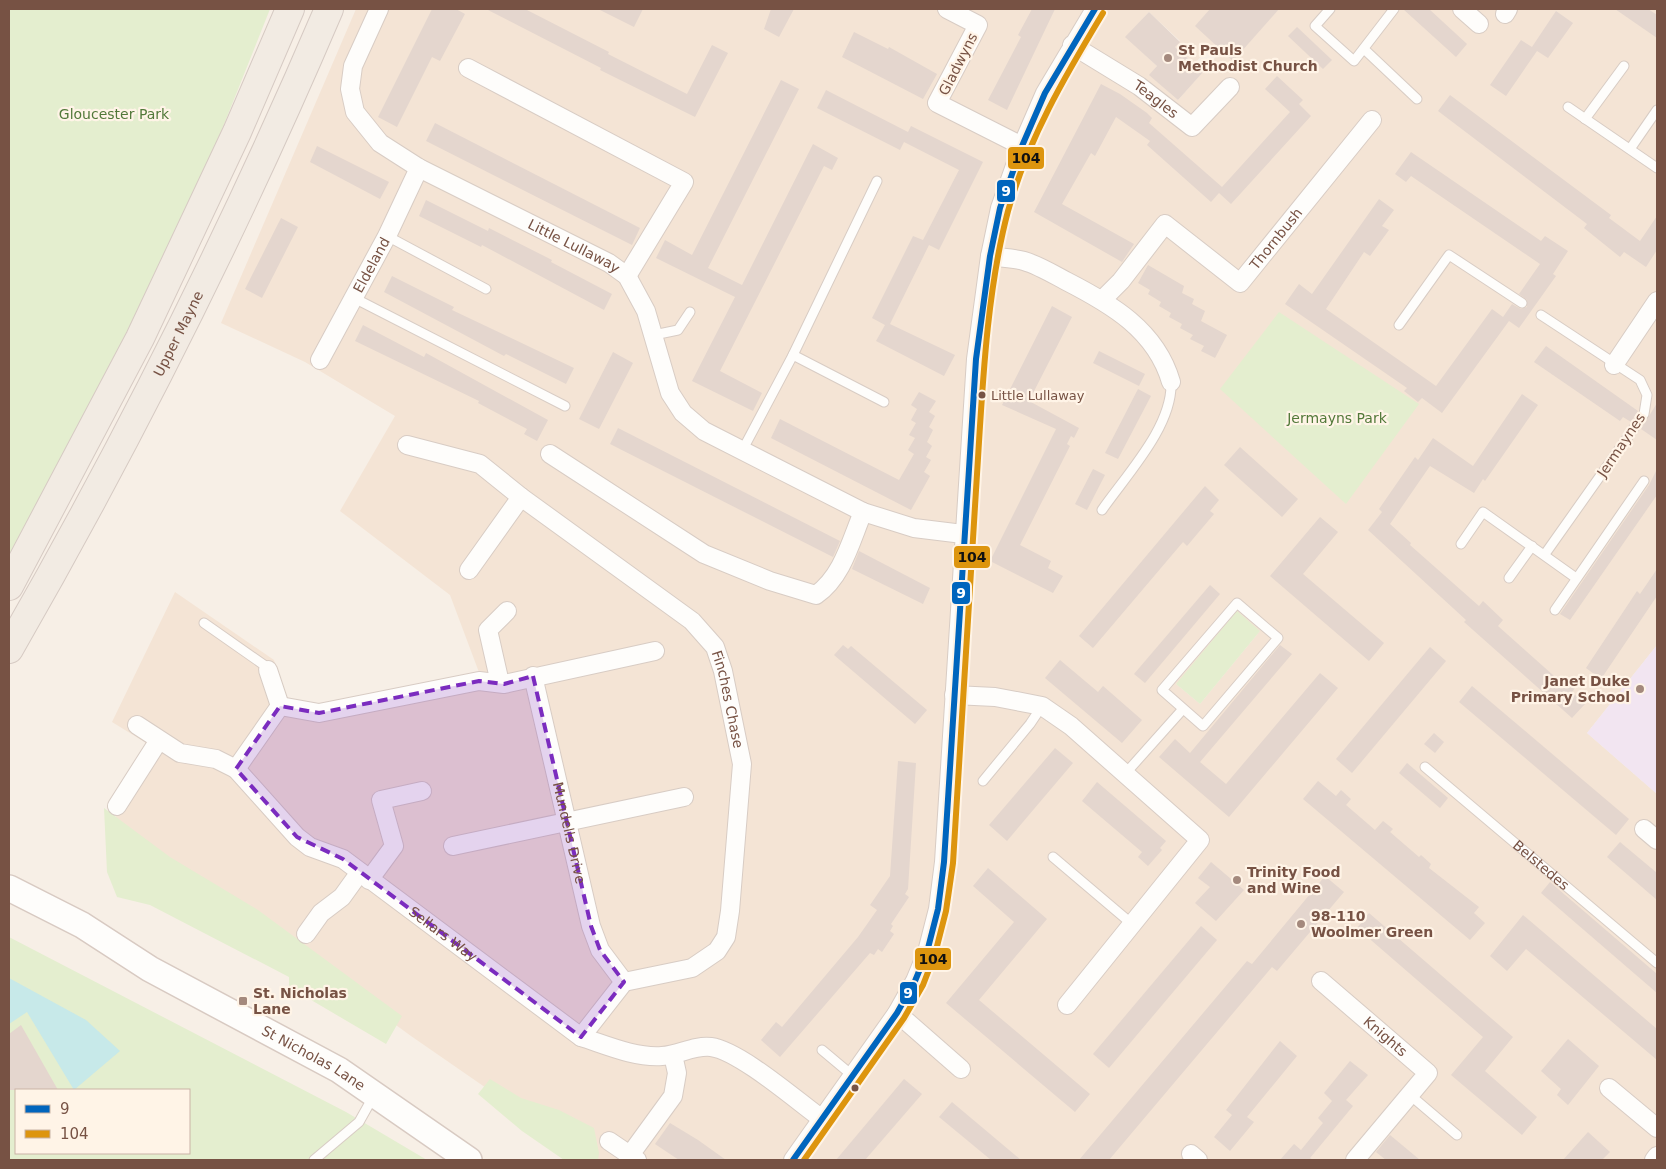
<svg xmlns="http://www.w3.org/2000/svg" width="1666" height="1169" font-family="'DejaVu Sans',sans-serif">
<rect width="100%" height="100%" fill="#f7efe6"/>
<path fill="#f4e4d5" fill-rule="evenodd" d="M356 9H1657V645L1587 733 1657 794V1160H590L411 1036 114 820 151 746 112 722 175 592 274 660 286 698 319 705 480 675 450 595 340 511 395 416 305 362 221 323ZM1149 12 1180 41 1175 47 1194 64 1212 45 1220 52 1178 100 1150 75 1157 66 1126 37ZM1260 631 1200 704 1176 684Z"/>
<path fill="#f2e5f1" d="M1657 645V794L1587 733Z"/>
<g fill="#e4eecf" fill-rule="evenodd">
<path d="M9 9H270L215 147 113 367 9 562Z"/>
<path d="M1279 312 1419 404 1346 504 1220 389Z"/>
<path d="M1237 611 1260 631 1200 704 1176 684Z"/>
<path d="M104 808 170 857 258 910 402 1016 386 1044 289 987V977L150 905 117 897 107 872Z"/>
<path d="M9 937 346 1112 427 1160H9ZM16 1090H189V1153H16Z"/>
<path d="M490 1079 521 1098 559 1110 594 1128 599 1153 598 1160H564L522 1131 478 1094Z"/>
</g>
<path fill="#c7e9e9" d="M9 978 86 1020 120 1051 74 1090 27 1012 9 1024Z"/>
<g fill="#e4d6ce">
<path d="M432 9H456L465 14 440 61 432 57 397 127 378 117Z"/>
<path d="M486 9H525L609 52 608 54 687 94 712 45 728 53 695 117 600 70 601 68Z"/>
<path d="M598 9H643L634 27Z"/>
<path d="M771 9H794L779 37 764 29Z"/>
<path d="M1032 9H1055L1007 110 988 100 1021 37 1018 35Z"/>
<path d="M1210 9H1279L1233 61 1195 26Z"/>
<path d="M1403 9H1429L1467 44 1456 57Z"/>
<path d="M1615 9H1648L1657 15V38Z"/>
<path d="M1556 11 1573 23 1548 58 1537 51 1506 96 1490 85 1521 40 1532 47Z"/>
<path d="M1149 12 1180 42 1175 47 1203 72 1178 100 1149 75 1157 66 1125 37Z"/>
<path d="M1297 27 1332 60 1323 69 1288 36Z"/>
<path d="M854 32 888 49 889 47 937 74 923 99 842 57Z"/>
<path d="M1277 76 1303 100 1299 104 1311 116 1231 204 1219 193 1211 202 1147 145 1150 141 1116 117 1095 156 1091 153 1062 204 1134 244 1122 262 1034 212 1101 84 1120 94 1147 113 1152 118 1149 123 1222 187 1290 112 1265 89Z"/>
<path d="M781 80 799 89 708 268 742 285 813 144 838 158 832 170 824 166 720 371 762 393 753 411 692 381 735 297 656 258 665 240 692 255Z"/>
<path d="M826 90 908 132 911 126 983 162 939 250 929 245 890 324 955 355 944 376 876 341 885 325 872 318 913 236 923 240 959 170 904 142 900 150 817 108Z"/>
<path d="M1450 95 1611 215 1609 218 1640 241 1657 216V250L1646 267 1624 252 1620 257 1584 228 1587 224 1438 111Z"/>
<path d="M435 123 640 228 632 245 426 141Z"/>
<path d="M317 146 389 182 380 199 310 162Z"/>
<path d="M1411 152 1541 241 1545 236 1568 251 1553 274 1556 276 1519 328 1509 321 1442 413 1422 398 1418 402 1404 391 1407 388 1285 304 1299 284 1312 294 1379 199 1394 210 1382 226 1389 230 1370 256 1364 252 1326 309 1436 386 1492 309 1503 317 1512 304 1521 309 1527 307V300L1519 294 1540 264 1411 176 1406 182 1395 174Z"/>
<path d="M426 200 488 231 489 228 552 260 551 262 612 294 604 310 482 245 481 247 419 216Z"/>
<path d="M281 218 298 227 262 298 245 289Z"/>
<path d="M1148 265 1184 286 1182 293 1194 299 1192 304 1205 311 1201 321 1227 335 1215 358 1201 351 1204 346 1190 339 1193 335 1180 328 1182 324 1169 317 1171 313 1159 306 1161 302 1148 294 1150 290 1138 283Z"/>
<path d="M392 276 454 307 452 310 574 368 566 384 506 354 504 356 384 292Z"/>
<path d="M1052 306 1072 317 1029 401 1079 428 1074 438 1071 436 1067 444 1070 446 1020 545 1051 561 1048 568 1063 576 1053 593 990 561 1056 429 1002 405Z"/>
<path d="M363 325 424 357 426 353 548 420 537 441 524 434 527 429 478 403 479 401 355 341Z"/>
<path d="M1546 346 1638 411 1631 422 1623 417 1620 421 1534 362Z"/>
<path d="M1099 351 1145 374 1139 386 1093 363Z"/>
<path d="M613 352 633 363 599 429 579 419Z"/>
<path d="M1138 389 1151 396 1118 459 1105 453Z"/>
<path d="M919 392 936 401 929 412 935 416 929 427 933 430 927 442 932 446 926 457 931 460 924 472 930 476 911 510 771 438 780 419 899 480 914 454 908 450 915 438 909 435 916 423 911 420 917 409 911 405Z"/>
<path d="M1522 394 1538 405 1485 481 1483 479 1474 493 1430 466 1390 524 1411 543 1410 545 1479 606 1483 601 1503 620 1498 626 1562 683 1566 678 1576 687 1572 692 1585 704 1572 718 1464 622 1466 620 1368 530 1382 512 1379 509 1415 457 1418 460 1433 438 1473 466Z"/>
<path d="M1657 403V440L1641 429Z"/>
<path d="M618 428 840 541 833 557 610 444Z"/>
<path d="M1240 447 1298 499 1282 517 1224 465Z"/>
<path d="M1093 469 1105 475 1087 510 1075 504Z"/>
<path d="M1657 469V495L1570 620 1560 614 1649 485Z"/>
<path d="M1205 486 1219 500 1210 511 1214 514 1187 546 1183 542 1093 648 1079 636Z"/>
<path d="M1320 517 1338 532 1303 574 1384 643 1369 661 1270 576Z"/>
<path d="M859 551 930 588 923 604 852 569Z"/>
<path d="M1657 569V596L1601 679 1586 668 1637 591 1640 594Z"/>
<path d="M1210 585 1220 594 1145 683 1134 674Z"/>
<path d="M843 645 848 649 851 646 927 710 915 724 834 655Z"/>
<path d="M1280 645 1292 654 1200 762 1226 784 1320 673 1338 688 1229 817 1159 757 1175 739 1190 753Z"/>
<path d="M1430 647 1446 661 1352 773 1336 759Z"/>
<path d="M1060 660 1098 692 1103 686 1142 720 1122 743 1045 678Z"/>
<path d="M1472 686 1629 819 1616 835 1459 702Z"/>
<path d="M1434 733 1444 742 1435 753 1424 744Z"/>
<path d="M1055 748 1073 763 1007 841 989 825Z"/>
<path d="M898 761 916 763 908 889 905 894 909 897 891 924 893 926 890 931 894 934 882 952 878 949 874 955 870 953 780 1057 761 1040 776 1022 782 1027 858 937 877 910 870 905 890 876Z"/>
<path d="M1407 763 1448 798 1440 808 1399 773Z"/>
<path d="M1318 781 1336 796 1341 790 1351 799 1346 805 1375 830 1383 821 1393 829 1390 832 1419 857 1421 855 1431 864 1429 868 1479 907 1474 913 1485 923 1470 940 1303 799Z"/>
<path d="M1097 782 1166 841 1160 848 1162 850 1148 866 1138 857 1142 852 1082 801Z"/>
<path d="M1620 842 1657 873V900L1607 857Z"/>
<path d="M1211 862 1244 890 1216 921 1195 903 1210 887 1198 878Z"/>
<path d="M988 868 1047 919 979 1000 1090 1094 1075 1112 946 1003 1014 922 973 886Z"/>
<path d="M1325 876 1344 892 1277 971 1272 967 1109 1160H1079L1247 961 1252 964Z"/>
<path d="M1550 882 1657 974V993L1541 893Z"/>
<path d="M1369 913 1513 1037 1485 1071 1537 1117 1522 1135 1451 1075 1483 1037 1357 928Z"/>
<path d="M1523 915 1657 1029V1060L1526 949 1507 971 1490 956Z"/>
<path d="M1201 926 1217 940 1109 1068 1093 1054Z"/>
<path d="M21 1025 58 1090H9V1034Z"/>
<path d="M1568 1039 1599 1066 1568 1105 1557 1095 1561 1089 1541 1071Z"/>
<path d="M1280 1041 1297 1056 1247 1117 1254 1122 1230 1151 1214 1137 1232 1115 1226 1110Z"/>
<path d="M1350 1061 1368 1075 1346 1100 1353 1106 1310 1158 1313 1160H1280L1294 1144 1301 1150 1323 1123 1318 1118 1332 1101 1324 1093Z"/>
<path d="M904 1079 922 1094 865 1160H836Z"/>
<path d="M952 1102 1021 1160H991L939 1117Z"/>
<path d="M670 1123 698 1140 726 1160H679L655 1144Z"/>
<path d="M1588 1132 1610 1152 1602 1160H1563Z"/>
<path d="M1390 1135 1420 1160H1386L1376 1152Z"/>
</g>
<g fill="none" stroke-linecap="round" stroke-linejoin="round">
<defs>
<g id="service">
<path d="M1330 9 1315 26 1354 61 1394 9"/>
<path d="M1364 49 1417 99"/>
<path d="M1568 107 1657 168"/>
<path d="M1585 119 1624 66"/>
<path d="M1630 149 1657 110"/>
<path d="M387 236 486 289"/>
<path d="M354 298 565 406"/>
<path d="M1541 315 1640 380 1647 395 1644 414 1545 554"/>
<path d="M1399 325 1449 255 1522 303"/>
<path d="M654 335 678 330 690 312"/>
<path d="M793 355 884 402"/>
<path d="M742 451 793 355 877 181"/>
<path d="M1102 510C1127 474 1173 426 1171 382"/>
<path d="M1461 544 1483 512 1576 578"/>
<path d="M1509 578 1532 546"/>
<path d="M1237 603 1278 638 1203 726 1162 690Z"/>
<path d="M1555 610 1644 481"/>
<path d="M204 623 264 665 268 670"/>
<path id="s1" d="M1425 767 1657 963"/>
<path d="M1125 774 1183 709"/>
<path d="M983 781 1030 724 1042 706"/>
<path d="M1053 857 1132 924"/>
<path d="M822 1050 853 1076"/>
<path d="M1410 1095 1457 1135"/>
<path d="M314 1160 359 1122 373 1097"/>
</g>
<g id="minor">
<path id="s2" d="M379 9 353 66 350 89 355 112 380 143 419 168 609 263 627 276 646 311 670 393 683 413 704 431 863 512 914 528 963 534"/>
<path d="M947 9 978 25 937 103 1022 146"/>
<path d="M1462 9 1479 24"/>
<path d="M1505 14 1508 9"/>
<path id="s3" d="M1072 45 1139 86 1192 127 1230 87"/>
<path d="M468 68 684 182 627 276"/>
<path d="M990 256C1001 258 1013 258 1024 261 1038 265 1053 274 1066 281 1111 304 1156 330 1171 382"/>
<path id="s4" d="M1103 299 1121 281 1165 224 1240 283 1372 120"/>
<path id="s5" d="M320 360 387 236 419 168"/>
<path d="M1614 365 1657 301"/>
<path id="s6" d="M407 445 480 464 521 497 692 621 715 647 723 671 742 764 730 911 726 937 717 951 692 968 624 982 581 1037"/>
<path d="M550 454 704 554 770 581 816 595C843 576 851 540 863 512"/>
<path d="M469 570 521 497"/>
<path d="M268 670 280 706"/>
<path id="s7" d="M533 676 591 926 600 950 624 982"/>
<path d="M500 683 488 630 507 611"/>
<path d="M954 695 995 697 1042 706 1071 726 1200 840 1067 1005"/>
<path d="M280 706 319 713 479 681 504 684 655 651"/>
<path d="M137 725 180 753 216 759 236 769 280 706"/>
<path id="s8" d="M236 769 297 837 310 847 343 859 581 1037C606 1045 635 1058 662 1056 679 1055 694 1045 711 1047 740 1051 797 1101 822 1119"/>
<path d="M117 806 159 740"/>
<path d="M1644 829 1657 840"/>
<path d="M453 846 684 797"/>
<path d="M369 880 394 846 381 800 422 791"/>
<path d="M306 934 321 913 342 897 360 872"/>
<path id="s9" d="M1321 981 1428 1073 1355 1160"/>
<path d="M897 1013 961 1069"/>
<path d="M1609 1088 1657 1128"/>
<path d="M609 1141 637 1160"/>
<path d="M1191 1154 1198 1160"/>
<path d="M630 1155 673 1096 677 1073 673 1055"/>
<path d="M793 1160 897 1013 915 981 927 952 938 909 944 862 976 359 990 256 1000 208 1022 146 1045 93 1095 9"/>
<path d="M1654 1160 1657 1156"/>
</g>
<g id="secondary">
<path id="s10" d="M9 888 82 925 150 969 339 1070 469 1160"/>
</g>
<g id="primary">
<path d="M9 586 140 338 237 132 290 9"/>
<path id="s11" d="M9 649C128 442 235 229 329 9"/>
</g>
</defs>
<use href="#service" stroke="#d8ccc4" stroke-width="11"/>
<use href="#minor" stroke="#d8ccc4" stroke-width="20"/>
<use href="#secondary" stroke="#d8cac2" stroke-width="28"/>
<use href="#primary" stroke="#d6cac3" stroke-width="30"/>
<use href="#service" stroke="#fefdfb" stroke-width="9"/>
<use href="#minor" stroke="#fefdfb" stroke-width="18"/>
<use href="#secondary" stroke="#fefdfb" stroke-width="25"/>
<use href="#primary" stroke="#f2ebe3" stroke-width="28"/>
<defs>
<path id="bus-1" d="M793 1160 897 1013 915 981 927 952 938 909 944 862 976 359 990 256 1000 208 1022 146 1045 93 1095 9"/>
<path id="bus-2" d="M804 1160 904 1018 923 985 935 954 946 911 953 863C961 738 969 614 976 490 982 400 985 298 1008 211 1028 139 1065 76 1103 13"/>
</defs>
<use href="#bus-1" stroke="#fff4e7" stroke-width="10"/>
<use href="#bus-2" stroke="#fff4e7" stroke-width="10"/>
<use href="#bus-1" stroke="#0065bd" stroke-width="6"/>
<use href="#bus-2" stroke="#dd950e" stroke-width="6"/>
</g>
<path fill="#7b2cbf" fill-opacity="0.2" stroke="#7b2cbf" stroke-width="4" stroke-dasharray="10 6" stroke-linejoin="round" d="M533 676 591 926 600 950 624 982 581 1037 343 859 297 837 236 769 280 706 319 713 479 681 504 684Z"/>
<g fill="#a4897d" stroke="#fff4e7" stroke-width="2">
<circle cx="1168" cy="58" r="5"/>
<circle cx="1640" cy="689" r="5"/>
<circle cx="1237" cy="880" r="5"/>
<circle cx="1301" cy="924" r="5"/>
<rect x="238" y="996" width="10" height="10" rx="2.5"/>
</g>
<g fill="#775244" stroke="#fff4e7" stroke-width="2">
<circle cx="982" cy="395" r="4.5"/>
<circle cx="855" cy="1088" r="4.5"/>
</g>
<g text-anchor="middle" stroke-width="4.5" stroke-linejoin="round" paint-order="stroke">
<g font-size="13" fill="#775244" stroke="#fff4e7" text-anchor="start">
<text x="991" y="400">Little Lullaway</text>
</g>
<g font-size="14" font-weight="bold" fill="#775244" stroke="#fff4e7" text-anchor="start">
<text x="1178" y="55">St Pauls<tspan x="1178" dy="16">Methodist Church</tspan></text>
<text x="1630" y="686" text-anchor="end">Janet Duke<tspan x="1630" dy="16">Primary School</tspan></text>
<text x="1247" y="877">Trinity Food<tspan x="1247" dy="16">and Wine</tspan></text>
<text x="1311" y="921">98-110<tspan x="1311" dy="16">Woolmer Green</tspan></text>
<text x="253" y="998">St. Nicholas<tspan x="253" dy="16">Lane</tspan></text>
</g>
<g font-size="14" fill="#775244" stroke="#fff4e7">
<text transform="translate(958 64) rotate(-63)" y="5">Gladwyns</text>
<text dy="5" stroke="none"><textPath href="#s3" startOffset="100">Teagles</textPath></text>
<text dy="5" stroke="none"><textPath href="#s4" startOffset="250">Thornbush</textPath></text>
<text dy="5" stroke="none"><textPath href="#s2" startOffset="369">Little Lullaway</textPath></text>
<text dy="5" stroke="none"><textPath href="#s5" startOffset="108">Eldeland</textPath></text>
<text dy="5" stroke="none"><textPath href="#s11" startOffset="358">Upper Mayne</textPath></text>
<text transform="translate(1621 445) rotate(-56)" y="5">Jermaynes</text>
<text dy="5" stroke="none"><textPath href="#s6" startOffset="428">Finches Chase</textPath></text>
<text dy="5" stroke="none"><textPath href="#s7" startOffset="161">Mundells Drive</textPath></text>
<text dy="5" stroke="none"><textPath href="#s1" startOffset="152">Belstedes</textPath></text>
<text dy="5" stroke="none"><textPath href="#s8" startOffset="268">Sellars Way</textPath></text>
<text dy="5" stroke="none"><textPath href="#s9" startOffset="85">Knights</textPath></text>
<text dy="5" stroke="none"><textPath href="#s10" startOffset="349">St Nicholas Lane</textPath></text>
</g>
<g font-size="14" fill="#527939" stroke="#fff4e7">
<text x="114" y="119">Gloucester Park</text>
<text x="1337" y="423">Jermayns Park</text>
</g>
</g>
<g stroke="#fff4e7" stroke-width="2">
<rect x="1007" y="146" width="38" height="24" rx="5" fill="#dd950e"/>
<rect x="996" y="179" width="20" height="24" rx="5" fill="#0065bd"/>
<rect x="953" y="545" width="38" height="24" rx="5" fill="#dd950e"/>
<rect x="951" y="581" width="20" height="24" rx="5" fill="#0065bd"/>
<rect x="914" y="947" width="38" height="24" rx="5" fill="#dd950e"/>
<rect x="899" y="981" width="19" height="24" rx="5" fill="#0065bd"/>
</g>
<g font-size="14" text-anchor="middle" font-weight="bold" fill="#fff">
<text x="1006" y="196">9</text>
<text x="961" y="598">9</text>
<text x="908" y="998">9</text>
</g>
<g font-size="14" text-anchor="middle" font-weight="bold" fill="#111">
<text x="1026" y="163">104</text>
<text x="972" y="562">104</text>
<text x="933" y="964">104</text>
</g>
<rect width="1666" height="1169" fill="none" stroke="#775244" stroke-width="20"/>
<rect x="15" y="1089" width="175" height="65" fill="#fff4e7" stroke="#c9b3a6"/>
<rect x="25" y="1105" width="25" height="8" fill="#0065bd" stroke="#c9b3a6"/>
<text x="60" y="1114" font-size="15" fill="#775244">9</text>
<rect x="25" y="1130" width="25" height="8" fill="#dd950e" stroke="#c9b3a6"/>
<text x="60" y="1139" font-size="15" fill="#775244">104</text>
</svg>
